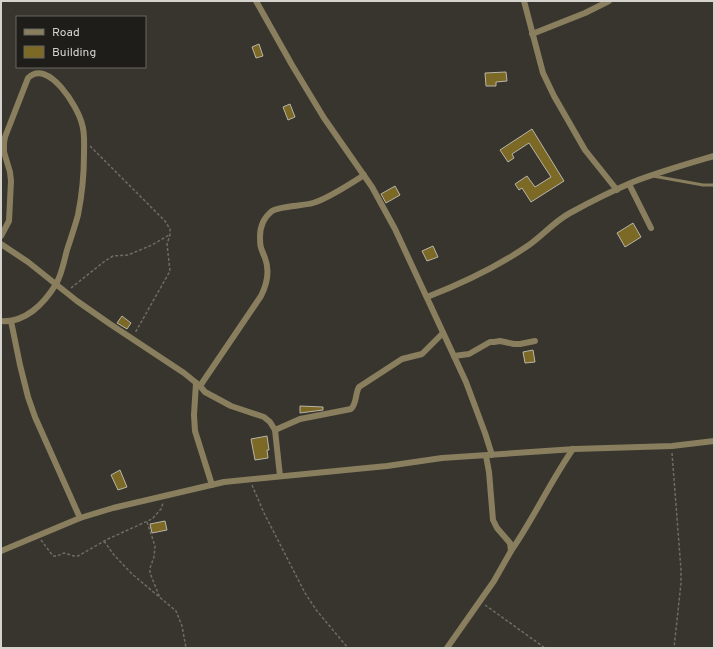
<svg xmlns="http://www.w3.org/2000/svg" width="715" height="649" font-family="Overpass,sans-serif">
<rect width="100%" height="100%" fill="#37352d"/>
<g fill="#7c6926" stroke="#b8b5ab">
<path d="M259 44 263 56 256 58 252 47Z"/>
<path d="M506 72 507 81 496 82V86H486L485 73Z"/>
<path d="M290 104 295 117 288 120 283 107Z"/>
<path d="M532 129 564 181 531 202 522 188 519 190 515 184 527 176 535 187 551 177 529 143 512 154 514 158 508 162 500 150Z"/>
<path d="M395 186 400 195 386 203 381 194Z"/>
<path d="M633 223 641 237 625 247 617 233Z"/>
<path d="M433 246 438 257 427 261 422 251Z"/>
<path d="M122 316 131 323 127 329 117 323Z"/>
<path d="M533 350 535 362 525 363 523 352Z"/>
<path d="M300 406 323 407V410L300 413Z"/>
<path d="M267 436 269 450H267L268 458 255 460 251 439Z"/>
<path d="M120 470 127 487 118 490 111 475Z"/>
<path d="M165 521 167 530 152 533 150 524Z"/>
</g>
<g fill="none" stroke-linecap="round" stroke-linejoin="round">
<g stroke="#6e6c66" stroke-width="1.5" stroke-dasharray="3 2" stroke-linecap="butt">
<path d="M90 146 165 221 170 229V235L167 244 170 271 135 333"/>
<path d="M71 288 105 261 113 256 128 255 152 245 169 235"/>
<path d="M672 453 681 570V583L674 648"/>
<path d="M252 485 264 513 305 593 317 611 348 648"/>
<path d="M147 522 155 546 154 557 150 568V573L160 598"/>
<path d="M41 540 53 556H57L64 553 74 556H78L108 539 152 519 161 509 163 503"/>
<path d="M104 541 114 555 132 574 176 611 182 626 186 648"/>
<path d="M485 605 545 648"/>
</g>
<path stroke="#897e5d" stroke-width="3" d="M653 176 703 185H714"/>
<g stroke="#897e5d" stroke-width="6">
<path d="M256 1 292 65 324 118 372 187 395 229 466 382 485 433 492 455"/>
<path d="M524 1 543 73 554 96 585 150 617 190"/>
<path d="M532 34 585 13 609 1"/>
<path d="M629 184 651 228"/>
<path d="M1 236 9 221 11 181 10 172 4 152V143L5 137 28 78C48 58 78 107 82 124 85 133 84 145 84 154 84 174 82 195 78 215 75 226 71 238 67 250 64 261 62 274 56 284 44 304 25 323 1 321"/>
<path d="M1 244 28 262 77 301 110 324 184 373 200 386 205 392 231 406 264 417 270 422 275 430 280 476"/>
<path d="M427 297C463 283 497 267 529 245 543 235 555 221 570 213 590 202 612 191 633 182 659 172 687 164 714 156"/>
<path d="M11 321 20 365 28 397 35 417 80 518"/>
<path d="M454 356 469 354 490 342H494L500 341 514 344H520L535 341"/>
<path d="M196 383 194 415 195 431 212 485"/>
<path d="M200 386 261 296C267 284 270 271 265 258 261 248 260 248 260 237 260 226 263 218 272 211 279 206 303 206 313 203 329 198 350 184 364 175"/>
<path d="M275 430 300 419 351 409C357 403 355 394 359 387L402 359 422 354 443 333"/>
<path d="M1 551 80 518 113 508 224 482 387 466 442 458 575 449 672 446 714 441"/>
<path d="M511 551C534 518 550 482 573 449"/>
<path d="M447 648 494 581 511 551 510 543 497 528 493 520 489 472 486 456"/>
</g>
</g>
<rect width="715" height="649" fill="none" stroke="#d4d3ce" stroke-width="4"/>
<rect x="16" y="16" width="130" height="52" fill="#1e1d19" stroke="#676661"/>
<rect x="24" y="29" width="20" height="6" fill="#897e5d" stroke="#676661"/>
<text x="52" y="36" font-size="12" fill="#d4d3ce">Road</text>
<rect x="24" y="46" width="20" height="12" fill="#7c6926" stroke="#676661"/>
<text x="52" y="56" font-size="12" fill="#d4d3ce">Building</text>
</svg>
